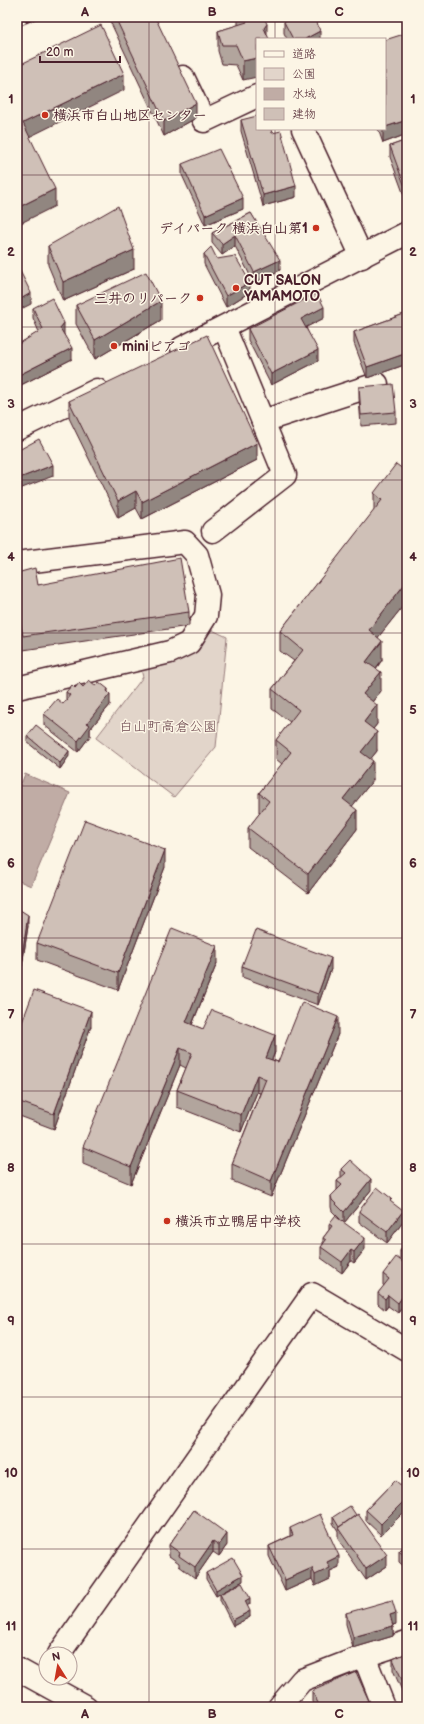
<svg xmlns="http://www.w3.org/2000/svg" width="424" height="1724" font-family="'Balsamiq Sans','Klee One',sans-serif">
<rect width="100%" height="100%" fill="#fcf5e5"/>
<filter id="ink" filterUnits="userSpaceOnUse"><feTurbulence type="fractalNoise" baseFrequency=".025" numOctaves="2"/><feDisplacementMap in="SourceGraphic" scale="8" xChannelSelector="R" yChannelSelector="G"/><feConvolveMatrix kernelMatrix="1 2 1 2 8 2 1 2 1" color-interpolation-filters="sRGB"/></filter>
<g filter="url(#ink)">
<path fill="#e2d5ca" stroke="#967a7a" d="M208 628 227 637 216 747 174 797 96 738 143 677 140 666Z"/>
<path fill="#c0aca5" stroke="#917474" d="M25 774 70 793 31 886 17 880V794Z"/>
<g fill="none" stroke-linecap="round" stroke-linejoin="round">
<defs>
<g id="minor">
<path d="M183 77 204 121 257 96"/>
<path d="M303 129 362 257"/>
<path d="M263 421 377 384"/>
<path d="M213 531 285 475 224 327"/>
<path d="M17 563 185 542 197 555 208 595 206 616 189 643 170 652 17 688"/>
<path d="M59 1654 312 1294 407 1350"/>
<path d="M364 1656 384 1707"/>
<path d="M17 1669 86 1707"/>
<path d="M279 1707 302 1680 364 1656 407 1642"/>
</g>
<g id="major">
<path d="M182 348 407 233"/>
<path d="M17 429 97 390"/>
</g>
</defs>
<use href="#minor" stroke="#4a1f2b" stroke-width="25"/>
<use href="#major" stroke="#4a1f2b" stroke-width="25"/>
<use href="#minor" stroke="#fcf5e5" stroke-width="22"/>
<use href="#major" stroke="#fcf5e5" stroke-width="22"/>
<defs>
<path id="rail" d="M17 25 36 17"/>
</defs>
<use href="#rail" stroke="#4a1f2b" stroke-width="4.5"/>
<use href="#rail" stroke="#fcf5e5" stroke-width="3" stroke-dasharray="9" stroke-linecap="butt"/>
</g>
<g fill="#b2a59d" stroke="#4a1f2b">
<path d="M110 17H155L196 118 164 136 110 21Z"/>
<path d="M238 17H264L243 80 236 65 222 64 218 51V31L238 25Z"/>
<path d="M286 17H315L320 39H287L284 33V22L287 18Z"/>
<path d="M407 33V134L383 143 378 129H385Z"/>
<path d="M241 120 272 133 296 197 263 206 241 131Z"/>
<path d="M407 140V197L405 198 390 157V146Z"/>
<path d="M182 164 243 209 205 225 182 175Z"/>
<path d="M251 213 280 270 254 283 235 246 222 255 212 243V233Z"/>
<path d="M48 246 134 269 63 301 48 265Z"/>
<path d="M204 254 217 259 250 292 226 307 204 264Z"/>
<path d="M76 305 161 320 95 359 76 324Z"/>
<path d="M33 308 64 334 72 359 17 387V345L39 332 33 318Z"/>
<path d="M407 313V364L367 378 354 343V332Z"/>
<path d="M324 318 306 327 318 361 271 385 248 340V329Z"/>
<path d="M359 387 396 412V423L361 426 359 398Z"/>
<path d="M69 401 257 460 142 519 136 508 118 518 69 418Z"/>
<path d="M407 472V601L378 637 382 660 376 669 381 691 372 702 377 724 373 729 377 751 370 759 373 780 352 806 357 829 308 893 248 847V828L260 813 259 812V793L282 764 276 759V740L290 722 272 709V689L294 661 280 651V631L374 511V493Z"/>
<path d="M17 573 38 585 189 612V626L23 650 17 620Z"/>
<path d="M96 686 108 692 110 705 90 729V736L78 752 44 725V714L63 704 66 700V692L75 688Z"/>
<path d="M27 736 69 756 60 769 27 742Z"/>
<path d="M165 867 118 990 37 960V943Z"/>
<path d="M17 908 28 926 22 966H17Z"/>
<path d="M217 963 192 1025 203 1029 275 1052 272 1060 278 1062 338 1034 271 1197 232 1181V1164L260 1093 257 1092 241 1132 177 1107V1090L186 1068 180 1065 131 1184 83 1164V1147Z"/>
<path d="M242 966 331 969 318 1005 242 977Z"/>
<path d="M91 1026 54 1129 17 1115V1036Z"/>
<path d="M341 1169 371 1190 344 1223 365 1249 354 1263 351 1261 342 1273 321 1258V1247L323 1245V1238L329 1230V1224L343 1222 332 1211 331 1207V1196L337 1190V1181L341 1178Z"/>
<path d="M392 1203 403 1222 387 1243 359 1222V1211Z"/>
<path d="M407 1241V1301L398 1313 388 1306 385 1310 378 1304V1293L384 1286 383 1285V1274L400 1260V1251Z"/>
<path d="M407 1464V1482L404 1478V1468Z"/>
<path d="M395 1480 381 1535 366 1521V1510Z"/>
<path d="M194 1510 227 1545 219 1556 213 1552 195 1578 179 1566V1563L169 1556V1545Z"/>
<path d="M333 1517 387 1566 366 1580 338 1539V1531L333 1523Z"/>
<path d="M290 1528 339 1567 330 1571V1579L315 1586 312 1579 285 1591 269 1556V1546L290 1536Z"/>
<path d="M407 1543V1569L399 1562V1551Z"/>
<path d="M206 1573 243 1581 216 1596 206 1579Z"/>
<path d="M220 1594 250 1604 247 1605 250 1617 233 1626 220 1600Z"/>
<path d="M346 1613 396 1624 393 1625V1636L353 1648 346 1624Z"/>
<path d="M407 1653 403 1693 393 1670V1659Z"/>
<path d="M312 1691 369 1707H315L312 1702Z"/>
</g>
<g fill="#918680" stroke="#4a1f2b">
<path d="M267 24V39L264 28Z"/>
<path d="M320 31V39H305Z"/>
<path d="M257 58V77L243 80V61Z"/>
<path d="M124 74V90L23 140V123Z"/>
<path d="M196 103V118L164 136V121Z"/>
<path d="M407 120V134L383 143V129H385V127Z"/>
<path d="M296 186V197L263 206V195Z"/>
<path d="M407 186V197L405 198V187Z"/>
<path d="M55 189V206L17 225V208Z"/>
<path d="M243 198V209L205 225V215Z"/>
<path d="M235 235V246L222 255V244Z"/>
<path d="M134 250V269L63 301V282Z"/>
<path d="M280 260V270L254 283V272Z"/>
<path d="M250 282V292L226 307V296Z"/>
<path d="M31 293V304L17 311V301Z"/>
<path d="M161 301V320L95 359V340Z"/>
<path d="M324 307V318L301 330V319Z"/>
<path d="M64 323V334L60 339V328Z"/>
<path d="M72 348V359L17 387V376Z"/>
<path d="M318 350V361L271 385V374Z"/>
<path d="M407 353V364L367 378V367Z"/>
<path d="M257 443V460L142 519V502Z"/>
<path d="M53 465V476L17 490V479Z"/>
<path d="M136 491V508L118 518V501Z"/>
<path d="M407 581V601L369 649V630Z"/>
<path d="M382 641V660L366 681V662Z"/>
<path d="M381 672V691L363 713V694Z"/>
<path d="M108 689V696L110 694V705L90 729V736L78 752V741L87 723Z"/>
<path d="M377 705V724L364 741V722Z"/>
<path d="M377 732V751L361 771V752Z"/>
<path d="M69 751V756L60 769V763Z"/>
<path d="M373 761V780L343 818V799Z"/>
<path d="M357 810V829L308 893V874Z"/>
<path d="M165 850V867L118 990V973Z"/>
<path d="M28 915V926L22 966V955Z"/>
<path d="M217 946V963L186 1039V1022Z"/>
<path d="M331 958V969L318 1005V994Z"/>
<path d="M91 1011V1026L54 1129V1114Z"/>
<path d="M338 1017V1034L271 1197V1181Z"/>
<path d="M275 1035V1052L266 1074V1058Z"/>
<path d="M180 1048V1065L131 1184V1167Z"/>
<path d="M257 1075V1092L241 1132V1115Z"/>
<path d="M371 1179V1190L344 1223V1212Z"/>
<path d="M403 1211V1222L387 1243V1232Z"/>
<path d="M365 1238V1249L354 1263V1252Z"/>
<path d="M351 1250V1261L342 1273V1262Z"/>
<path d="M407 1290V1301L398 1313V1303Z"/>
<path d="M388 1295V1306L385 1310V1299Z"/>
<path d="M407 1498V1509L381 1535V1524Z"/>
<path d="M227 1534V1545L219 1556V1545Z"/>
<path d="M213 1541V1552L195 1578V1567Z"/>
<path d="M387 1555V1566L366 1580V1569Z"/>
<path d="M339 1556V1567L330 1571V1579L315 1586V1575L327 1562Z"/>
<path d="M312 1568V1579L285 1591V1580Z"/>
<path d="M243 1575V1581L216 1596V1590Z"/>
<path d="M250 1598V1604L245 1607V1601Z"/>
<path d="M250 1611V1617L233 1626V1620Z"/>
<path d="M396 1613V1624L390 1626V1615Z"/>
<path d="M393 1626V1636L353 1648V1637Z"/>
<path d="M407 1680V1691L403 1693V1682Z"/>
<path d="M369 1701V1707H357Z"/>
</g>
<g fill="#cfc0b7" stroke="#4a1f2b">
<path d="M115 17H155L196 103 164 121Z"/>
<path d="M244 17H264L267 24 264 28 269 39H257V58L243 61 236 45H222L218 31 247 22Z"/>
<path d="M288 17H315L320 31 305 39H293L284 22Z"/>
<path d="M101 25 124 74 23 123 55 189 17 208V66Z"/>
<path d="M407 33V120L385 127V40Z"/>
<path d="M257 116V129H271L272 133 281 131 296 186 263 195 241 120Z"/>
<path d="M407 140V186L405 187 390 146Z"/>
<path d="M219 149 243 198 205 215 182 164Z"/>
<path d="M118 206 134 250 63 282 48 246Z"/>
<path d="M251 213 280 260 254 272 235 235 222 244 212 233Z"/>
<path d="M211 247 217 259 235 256 250 282 226 296 204 254Z"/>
<path d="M17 265 31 293 17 301Z"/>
<path d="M146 272 161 301 95 340 76 305Z"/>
<path d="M317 293 324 307 301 319 318 350 271 374 248 329Z"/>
<path d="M52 298 64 323 60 328 72 348 17 376V345L43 329 33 308Z"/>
<path d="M407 313V353L367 367 354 332Z"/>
<path d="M207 335 257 443 142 502 136 491 118 501 69 401Z"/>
<path d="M393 384 396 412 361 415 359 387Z"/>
<path d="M39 439 53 465 17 479V451Z"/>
<path d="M396 464 407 472V581L369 630 382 641 366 662 381 672 363 694 377 705 364 722 377 732 361 752 373 761 343 799 357 810 308 874 248 828 269 801 259 793 291 752 276 740 299 710 272 689 303 650 280 631 382 500 374 493Z"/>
<path d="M180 558 189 612 23 636 17 605V573L35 568 38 585Z"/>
<path d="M89 680 96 686 99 682 108 689 107 691 110 694 87 723 90 725 78 741 44 714 57 699 63 704 70 695 66 692 72 685 75 688 79 683 83 687Z"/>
<path d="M36 725 69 751 60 763 27 736Z"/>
<path d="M85 820 165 850 118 973 37 943Z"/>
<path d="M17 908 28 915 22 955H17Z"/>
<path d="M172 928 217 946 186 1022 203 1029 212 1010 275 1035 266 1058 278 1062 302 1002 338 1017 271 1181 232 1164 266 1079 257 1075 241 1115 177 1090 192 1053 180 1048 131 1167 83 1147Z"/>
<path d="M256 930 331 958 318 994 242 966Z"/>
<path d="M34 990 91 1011 54 1114 17 1101V1036Z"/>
<path d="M350 1160 371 1179 344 1212 332 1200 331 1196 342 1185 337 1181 346 1173 341 1169Z"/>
<path d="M377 1187 392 1199 390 1201 403 1211 387 1232 359 1211Z"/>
<path d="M335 1216 365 1238 354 1252 351 1250 342 1262 321 1247 326 1240 323 1238 332 1226 329 1224Z"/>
<path d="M407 1241V1256L400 1251Z"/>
<path d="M396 1257 407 1265V1290L398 1303 388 1295 385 1299 378 1293 389 1279 383 1274Z"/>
<path d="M407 1464V1471L404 1468Z"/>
<path d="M395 1480 407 1491V1498L381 1524 366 1510Z"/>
<path d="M350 1506 356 1515 339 1527 333 1517Z"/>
<path d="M194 1510 227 1534 219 1545 213 1541 195 1567 179 1556 180 1553 169 1545Z"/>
<path d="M320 1514 339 1556 327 1562 330 1568 315 1575 312 1568 285 1580 269 1546 293 1535 290 1528Z"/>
<path d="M358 1514 387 1555 366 1569 338 1528Z"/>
<path d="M407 1543V1558L399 1551Z"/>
<path d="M233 1558 243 1575 216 1590 206 1573Z"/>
<path d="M242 1583 250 1598 245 1601 250 1611 233 1620 220 1594Z"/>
<path d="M392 1600 396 1613 390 1615 393 1626 353 1637 346 1613Z"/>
<path d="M407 1653V1680L403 1682 393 1659Z"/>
<path d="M356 1672 369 1701 357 1707H320L312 1691Z"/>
</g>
</g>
<path fill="none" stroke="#4a1f2b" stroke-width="1" stroke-opacity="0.55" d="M149 17V1707M275 17V39M275 129V1707M17 175H407M17 327H407M17 480H407M17 633H407M17 786H407M17 938H407M17 1091H407M17 1244H407M17 1397H407M17 1549H407"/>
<g fill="#c8321e" stroke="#fcf5e5" stroke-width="1.5">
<circle cx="45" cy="115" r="4"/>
<circle cx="316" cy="228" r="4"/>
<circle cx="236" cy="288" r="4"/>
<circle cx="200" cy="298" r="4"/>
<circle cx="114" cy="346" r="4"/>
<circle cx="167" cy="1221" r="4"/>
</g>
<g text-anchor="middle" stroke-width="3" stroke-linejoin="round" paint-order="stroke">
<g font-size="14" font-weight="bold" fill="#4a1f2b" stroke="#fcf5e5" text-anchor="start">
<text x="53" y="120">横浜市白山地区センター</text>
<text x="308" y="233" text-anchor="end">デイパーク 横浜白山第1</text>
<text x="244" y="285">CUT SALON<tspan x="244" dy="16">YAMAMOTO</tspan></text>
<text x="192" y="303" text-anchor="end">三井のリパーク</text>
<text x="122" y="351">miniピアゴ</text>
<text x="175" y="1226">横浜市立鴨居中学校</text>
</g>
<g font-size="14" fill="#704c53" stroke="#fcf5e5">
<text x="168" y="731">白山町高倉公園</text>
</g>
</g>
<rect width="424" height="1724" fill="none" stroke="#fcf5e5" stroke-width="44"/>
<rect x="256" y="38" width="130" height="92" fill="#fcf5e5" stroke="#b59f9b"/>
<rect x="264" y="51" width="20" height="6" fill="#fcf5e5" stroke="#b59f9b"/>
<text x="292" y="58" font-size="12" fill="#4a1f2b">道路</text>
<rect x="264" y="68" width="20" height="12" fill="#e2d5ca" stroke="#b59f9b"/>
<text x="292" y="78" font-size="12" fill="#4a1f2b">公園</text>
<rect x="264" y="88" width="20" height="12" fill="#c0aca5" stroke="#b59f9b"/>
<text x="292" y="98" font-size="12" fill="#4a1f2b">水域</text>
<rect x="264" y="108" width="20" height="12" fill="#cfc0b7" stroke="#b59f9b"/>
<text x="292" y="118" font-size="12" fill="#4a1f2b">建物</text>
<g transform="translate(58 1666) rotate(349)"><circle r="19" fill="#fcf5e5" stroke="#b59f9b"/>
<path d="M0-3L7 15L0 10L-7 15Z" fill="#c8321e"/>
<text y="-6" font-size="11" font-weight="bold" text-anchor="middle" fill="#4a1f2b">N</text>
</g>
<path d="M40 56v6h80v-6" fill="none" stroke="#4a1f2b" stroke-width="2"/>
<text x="46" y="56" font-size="12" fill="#4a1f2b" stroke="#fcf5e5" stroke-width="3" paint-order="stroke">20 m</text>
<rect x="22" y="22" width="380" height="1680" fill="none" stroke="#4a1f2b" stroke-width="1.5"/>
<g font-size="13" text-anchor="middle" font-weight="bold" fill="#4a1f2b">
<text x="85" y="16">A</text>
<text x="212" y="16">B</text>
<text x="339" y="16">C</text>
<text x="11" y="103">1</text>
<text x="413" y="103">1</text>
<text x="11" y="256">2</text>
<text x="413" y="256">2</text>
<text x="11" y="408">3</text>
<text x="413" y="408">3</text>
<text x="11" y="561">4</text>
<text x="413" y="561">4</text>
<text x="11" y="714">5</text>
<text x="413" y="714">5</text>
<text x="11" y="867">6</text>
<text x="413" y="867">6</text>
<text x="11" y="1019">7</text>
<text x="413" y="1019">7</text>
<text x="11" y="1172">8</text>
<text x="413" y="1172">8</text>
<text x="11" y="1325">9</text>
<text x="413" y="1325">9</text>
<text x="11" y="1477">10</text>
<text x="413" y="1477">10</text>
<text x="11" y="1630">11</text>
<text x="413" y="1630">11</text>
<text x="85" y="1718">A</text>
<text x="212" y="1718">B</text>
<text x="339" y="1718">C</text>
</g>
</svg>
